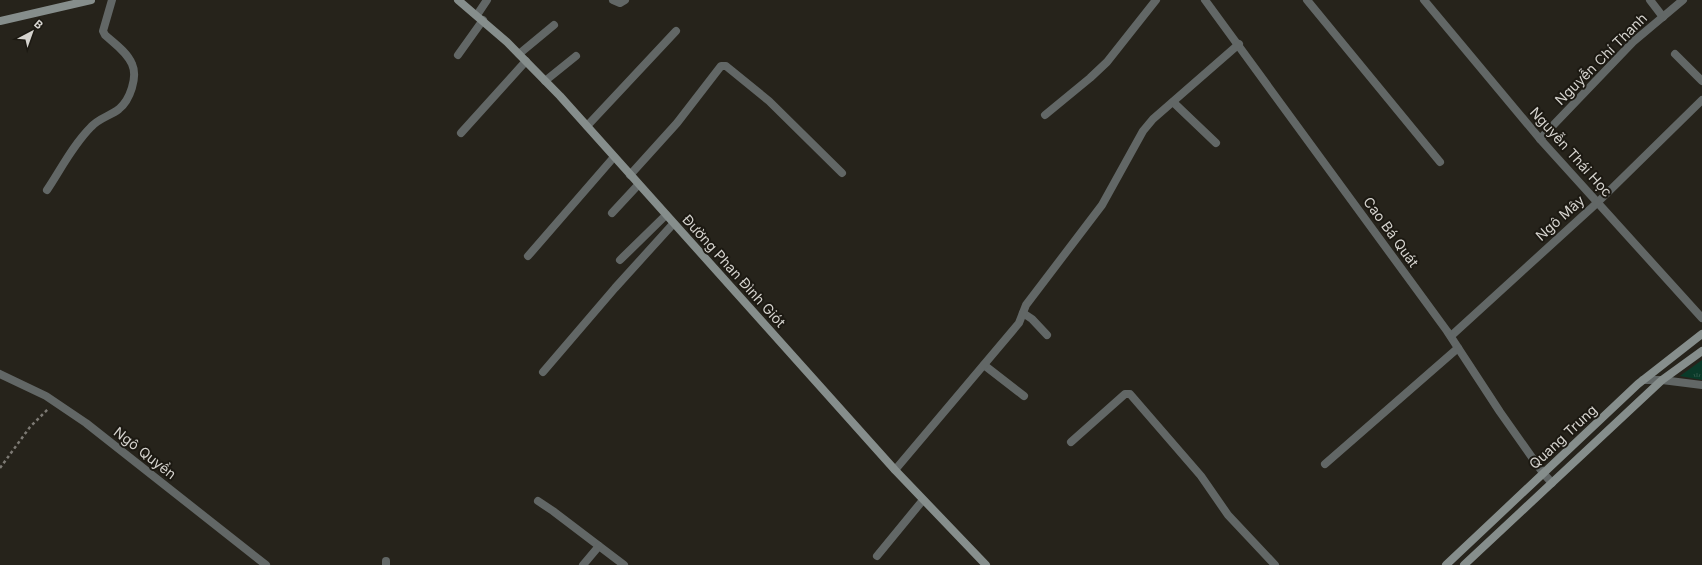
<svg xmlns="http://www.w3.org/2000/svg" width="1702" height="565" font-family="Inter,sans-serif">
<defs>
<pattern id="grass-tufts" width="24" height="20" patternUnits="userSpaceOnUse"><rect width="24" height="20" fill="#0a3a29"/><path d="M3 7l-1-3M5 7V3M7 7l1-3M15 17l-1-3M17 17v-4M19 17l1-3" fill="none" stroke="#2d5647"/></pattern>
</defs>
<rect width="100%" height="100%" fill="#26231b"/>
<path fill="url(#grass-tufts)" d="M1702 360V380L1680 376Z"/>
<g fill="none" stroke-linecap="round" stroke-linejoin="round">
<path stroke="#7d7a74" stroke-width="2.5" stroke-dasharray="3 3" stroke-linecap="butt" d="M0 468 30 427 49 408"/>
<g stroke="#626766" stroke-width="8">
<path d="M613 0 620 3 625 0"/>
<path d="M1205 0 1447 331 1500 412 1543 473 1552 483"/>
<path d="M1307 0 1440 162"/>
<path d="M1424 0 1540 139 1702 318"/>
<path d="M1650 0 1663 17"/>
<path d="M477 15 487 0"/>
<path d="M519 54 554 25"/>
<path d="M1675 54 1702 81"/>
<path d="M458 55 483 20"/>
<path d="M545 81 576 56"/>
<path d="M1173 102 1216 143"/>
<path d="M1045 115 1090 78 1107 62 1156 0"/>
<path d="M587 126 676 31"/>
<path d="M461 133 526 61"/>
<path d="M1540 139 1633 42 1683 0"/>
<path d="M630 175 677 123 721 66H726L769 101 842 173"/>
<path d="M47 190C61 169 73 145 91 127 99 118 110 116 119 109 130 100 138 77 132 64 127 52 114 43 105 35L103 31 112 0"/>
<path d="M612 213 638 185"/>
<path d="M528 256 614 157"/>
<path d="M620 260 666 215"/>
<path d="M1023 313 1032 319 1047 335"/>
<path d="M1451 336 1598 202 1702 100"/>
<path d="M984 365 1024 396"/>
<path d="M543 372 615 288 673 224"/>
<path d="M0 374 46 396 86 423 266 565"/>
<path d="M1643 380H1662L1702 385"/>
<path d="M1071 442 1125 394H1130L1201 476 1228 515 1275 565"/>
<path d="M1325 464 1458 348"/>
<path d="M895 470 1019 323 1026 305 1102 205 1143 131 1153 119 1239 44"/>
<path d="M538 501 553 511 624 565"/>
<path d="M877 556 923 500"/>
<path d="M386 561V565"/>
<path d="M583 565 599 546"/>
</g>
<g stroke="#868e8c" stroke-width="8">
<path d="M458 0 507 42 560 96 895 470 986 565"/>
<path d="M0 21 91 0"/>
<path d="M1446 565 1638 384 1702 334"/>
<path d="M1464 565 1662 380 1702 351"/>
</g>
</g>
<g text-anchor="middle" stroke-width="4" stroke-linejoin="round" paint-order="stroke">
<g font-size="14" fill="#d5d3ce" stroke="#1c1912">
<text transform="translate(1601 59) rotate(-45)" y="5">Nguyễn Chí Thanh</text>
<text transform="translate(1571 152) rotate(48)" y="5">Nguyễn Thái Học</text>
<text transform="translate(1560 218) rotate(-42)" y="5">Ngô Mây</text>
<text transform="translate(1391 232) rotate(54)" y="5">Cao Bá Quát</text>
<text transform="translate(734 271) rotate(48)" y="5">Đường Phan Đình Giót</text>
<text transform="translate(1563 437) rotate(-43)" y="5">Quang Trung</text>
<text transform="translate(145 453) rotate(38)" y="5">Ngô Quyền</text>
</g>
</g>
<g transform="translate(32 32) rotate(41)" stroke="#1c1912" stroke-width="3" paint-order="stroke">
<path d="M0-3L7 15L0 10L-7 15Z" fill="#d5d3ce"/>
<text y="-6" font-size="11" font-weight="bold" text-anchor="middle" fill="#d5d3ce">B</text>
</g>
</svg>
